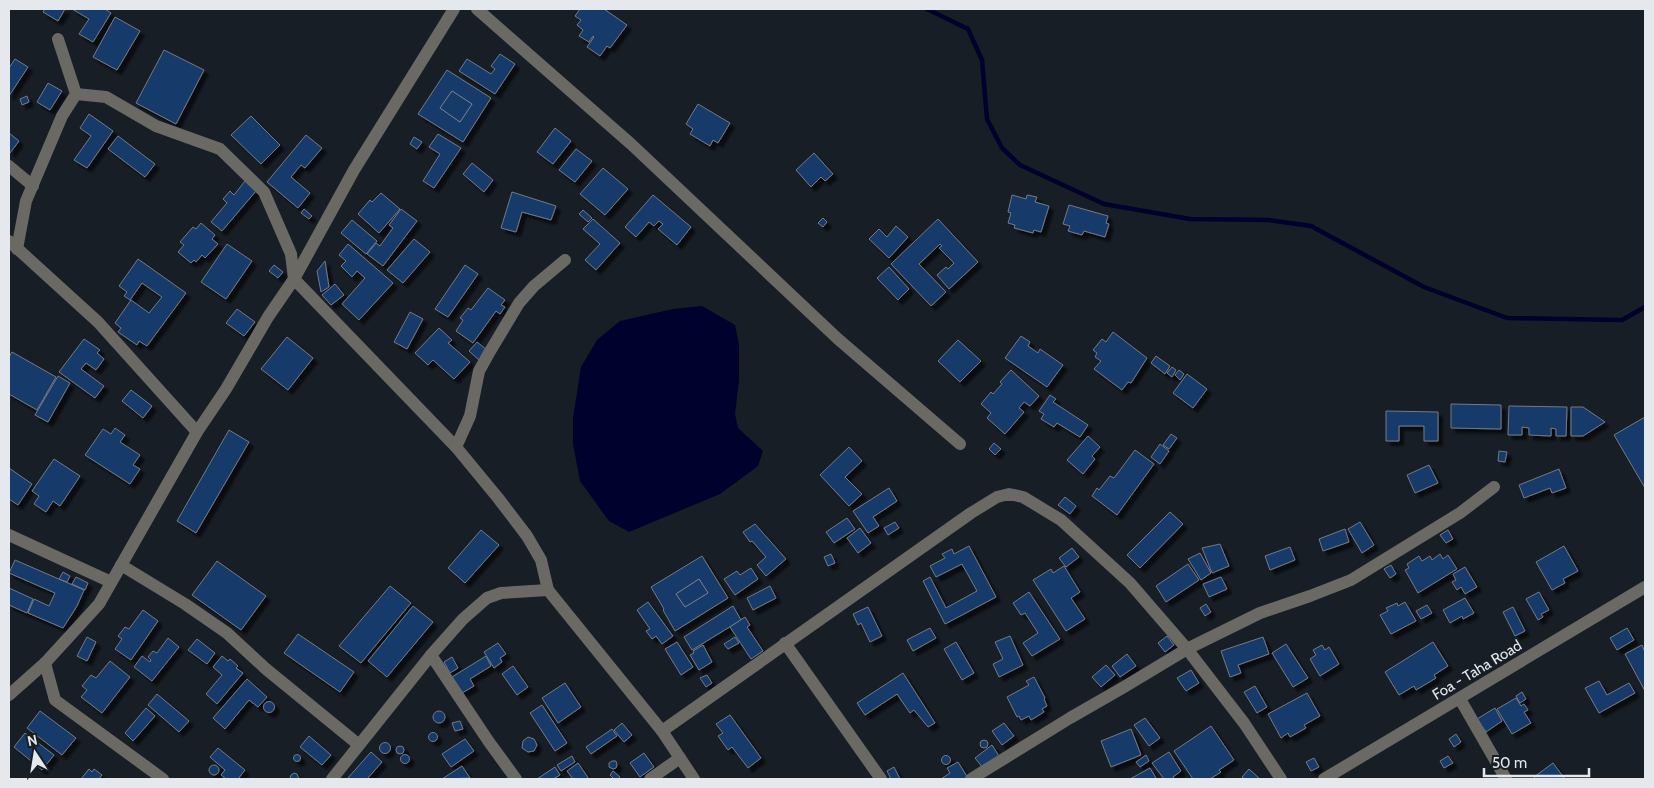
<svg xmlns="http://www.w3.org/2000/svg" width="1654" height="788" font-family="Cabin,sans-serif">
<defs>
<filter id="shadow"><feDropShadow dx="4.5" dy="4.5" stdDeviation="1" flood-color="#0009"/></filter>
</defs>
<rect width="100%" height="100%" fill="#181e25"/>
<path fill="#00012c" d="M702 306 735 325 739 345V380L735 414 738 428 763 451 758 466 720 494 629 532 609 521 580 481 573 444V418L581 367 597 340 620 321 673 309Z"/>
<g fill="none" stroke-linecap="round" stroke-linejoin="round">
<path stroke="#00012c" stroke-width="4.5" d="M927 9 968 29 982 60 987 119 1002 148 1020 165 1104 204 1190 219 1268 220 1311 226 1424 287 1507 318 1622 320 1645 307"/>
</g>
<g fill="#153a6a" stroke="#747a83" fill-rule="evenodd" filter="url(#shadow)">
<path d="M45 9H65L58 21 43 12Z"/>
<path d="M72 9H105L111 13 93 42 79 34 89 19Z"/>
<path d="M580 9H604L627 25 610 48 607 46 600 56 587 47 594 37 593 36 589 42 579 36 583 30 577 25 581 20 575 16Z"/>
<path d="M115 17 140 31 117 70 93 57Z"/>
<path d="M164 50 204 70 176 124 136 103Z"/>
<path d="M500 54 515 64 495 94 459 71 467 59 491 74 495 69 491 66Z"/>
<path d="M15 59 28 67 9 96V68Z"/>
<path d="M447 70 491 98 463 142 418 114ZM452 91 472 104 460 122 440 108Z"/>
<path d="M48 83 62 91 50 110 37 102Z"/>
<path d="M452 91 472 104 460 122 440 108Z"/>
<path d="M27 96 29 102 22 105 20 99Z"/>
<path d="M698 104 730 123 718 143 713 140 710 146 690 134 693 129 686 124Z"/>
<path d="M89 114 113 131 87 168 74 160 91 136 80 128Z"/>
<path d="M251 116 280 145 261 164 231 135Z"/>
<path d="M555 128 571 141 553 164 537 152Z"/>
<path d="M9 133 19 141 10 153 9 152Z"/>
<path d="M438 134 461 148 434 188 423 181 440 154 429 147Z"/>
<path d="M306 135 322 148 305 168 301 165 291 177 310 193 298 208 267 182Z"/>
<path d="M118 136 155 164 145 177 108 149Z"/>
<path d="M414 137 422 142 417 149 410 144Z"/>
<path d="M576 149 592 161 575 182 559 170Z"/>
<path d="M814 153 833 174 825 181 821 177 811 187 796 170Z"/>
<path d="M472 163 493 180 484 192 463 174Z"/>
<path d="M603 168 628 189 605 215 580 194Z"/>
<path d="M245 181 256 191 222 231 211 222 227 203 223 199 230 191 234 195Z"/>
<path d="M512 192 556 206 551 220 522 212 516 232 501 228Z"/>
<path d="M381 193 400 209 379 233 358 214 370 200 372 202Z"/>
<path d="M653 195 691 227 677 245 658 229 663 224 659 221 654 226 649 222 636 237 625 227Z"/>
<path d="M1012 195 1026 199 1027 195 1037 197 1035 202 1049 206 1041 232 1034 230 1033 233 1014 228 1015 225 1008 223 1011 213 1008 212Z"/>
<path d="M1069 205 1108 216 1106 223 1109 224 1105 237 1084 231 1082 235 1068 231 1070 226 1063 224Z"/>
<path d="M304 209 312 216 309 219 301 213Z"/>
<path d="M401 209 417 221 383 266 367 254 376 243 380 246 393 228 389 225Z"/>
<path d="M583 210 592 218 588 222 579 214Z"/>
<path d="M823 218 827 222 823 227 818 223Z"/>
<path d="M593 219 620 243 596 270 585 260 600 244 583 229Z"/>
<path d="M938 219 978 262 949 289 937 275 946 267 948 269 954 263 939 248 942 246 940 244 919 264 946 292 931 306 891 264Z"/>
<path d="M352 220 377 241 366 254 341 233Z"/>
<path d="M201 223 215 235 212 239 218 244 205 258 202 255 196 262 194 260 191 263 178 252 184 245 180 242 193 227 196 229Z"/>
<path d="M896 226 908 237 889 258 869 239 879 229 887 237Z"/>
<path d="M414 239 430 252 403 283 387 270Z"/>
<path d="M227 244 252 261 226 299 201 282Z"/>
<path d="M348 244 393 283 359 320 342 304 365 278 357 271 352 277 341 266 346 261 339 255Z"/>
<path d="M138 259 186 293 147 346 139 341 137 345 118 332 121 328 115 323 131 300 149 313 162 297 142 283 130 300 124 296 127 292 119 286Z"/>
<path d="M325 261 329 287 321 292 317 271Z"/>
<path d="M274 265 283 272 278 278 269 271Z"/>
<path d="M465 265 478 274 448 317 435 309Z"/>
<path d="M889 267 909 289 898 300 877 278Z"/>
<path d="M335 284 344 295 331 305 322 295Z"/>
<path d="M488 288 505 300 501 305 505 307 500 314 496 311 473 343 456 331 463 320 460 318 468 308 471 310Z"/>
<path d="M237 309 255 322 244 336 226 323Z"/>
<path d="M410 312 423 319 407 349 394 342Z"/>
<path d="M439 328 452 340 448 343 470 362 454 379 433 360 428 365 415 353Z"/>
<path d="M1113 332 1147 358 1131 383 1128 382 1122 390 1094 369 1101 361 1095 357 1097 353 1093 350 1102 339 1106 342Z"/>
<path d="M1021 336 1030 342 1028 346 1038 353 1040 349 1063 365 1047 387 1005 358Z"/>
<path d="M287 337 313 358 288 390 261 369Z"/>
<path d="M84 339 100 350 97 353 104 359 96 370 86 363 81 369 104 386 95 398 59 372Z"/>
<path d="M958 340 981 361 960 382 938 361Z"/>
<path d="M477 342 487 350 479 360 469 351Z"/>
<path d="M12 352 56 377 37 410 9 394V357Z"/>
<path d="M1156 356 1170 366 1165 374 1151 363Z"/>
<path d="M1172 367 1176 370 1172 377 1167 373Z"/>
<path d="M1011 370 1039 396 1030 406 1024 402 1019 408 1024 412 1005 434 987 418 991 413 981 404 991 392 993 394 1002 384 1000 382Z"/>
<path d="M1179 370 1184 374 1180 380 1175 375Z"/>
<path d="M1187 374 1207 389 1193 408 1173 393Z"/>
<path d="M58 376 70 383 48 422 35 415Z"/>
<path d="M131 390 152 406 143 418 122 401Z"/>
<path d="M1050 395 1056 399 1053 402 1088 425 1080 437 1057 423 1054 427 1041 419 1044 414 1039 411Z"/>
<path d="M1451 404 1501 405V429L1451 428Z"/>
<path d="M1509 406 1567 407 1566 436H1556V429L1551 428V436L1529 435V428L1522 427V435H1508Z"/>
<path d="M1571 407H1583L1605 422 1583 436H1571Z"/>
<path d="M1386 411 1438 412V441H1424V426H1399V441H1386Z"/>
<path d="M1645 417V488L1614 435Z"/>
<path d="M115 428 125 435 120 442 140 455 133 465 140 469 130 484 85 455 103 429 111 434Z"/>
<path d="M229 430 249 442 196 533 177 521Z"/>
<path d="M1171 434 1177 438 1169 449 1163 445Z"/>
<path d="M1088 436 1100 447 1092 456 1095 459 1083 474 1067 460Z"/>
<path d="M994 443 1001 449 995 455 989 449Z"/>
<path d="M1160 444 1169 451 1160 464 1151 457Z"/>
<path d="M849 447 862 461 845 477 862 494 849 506 820 475Z"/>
<path d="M1135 450 1154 464 1117 515 1092 496 1097 488 1099 490 1110 476 1114 478Z"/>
<path d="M1499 451 1507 452 1505 462 1498 461Z"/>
<path d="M54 459 80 476 60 506 53 501 46 512 34 504 39 496 32 491Z"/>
<path d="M1429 465 1438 483 1415 493 1407 475Z"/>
<path d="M9 468 32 484 18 505 9 499Z"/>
<path d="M1559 469 1566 488 1552 493 1550 488 1524 498 1519 485Z"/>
<path d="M889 488 897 501 873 517 879 526 868 533 853 511Z"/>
<path d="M1065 497 1076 506 1070 514 1058 505Z"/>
<path d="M1170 512 1183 524 1140 568 1127 555Z"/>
<path d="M847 518 855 529 834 543 826 532Z"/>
<path d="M895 522 899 528 888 535 884 528Z"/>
<path d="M1360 522 1374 545 1362 553 1348 529Z"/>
<path d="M755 524 786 559 766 576 757 565 766 557 752 541 750 542 743 532Z"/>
<path d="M860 528 871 543 858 553 847 538Z"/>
<path d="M1345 529 1349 542 1323 551 1319 539Z"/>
<path d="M481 530 499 545 465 583 448 568Z"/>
<path d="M1448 530 1453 539 1446 543 1440 535Z"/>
<path d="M1220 544 1229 566 1212 573 1202 548Z"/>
<path d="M969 546 996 597 945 624 923 581 930 577 946 608 977 591 962 564 936 577 930 566 945 558 942 554 952 549 954 554Z"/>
<path d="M1564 546 1578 571 1563 579 1565 583 1552 590 1536 562Z"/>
<path d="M1290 547 1295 560 1270 570 1265 556Z"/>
<path d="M1072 548 1079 557 1066 567 1059 558Z"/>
<path d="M1200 553 1211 573 1201 580 1188 559Z"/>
<path d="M831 554 835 563 828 566 824 557Z"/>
<path d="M1440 554 1443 559 1448 555 1457 569 1418 593 1405 570 1409 568 1407 564 1419 556 1422 561 1430 556 1432 560Z"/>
<path d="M702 556 728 598 675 631 663 610 664 609 651 587ZM699 579 708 593 685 607 676 594Z"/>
<path d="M15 560 84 590 77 606 63 628 28 613 34 599 49 606 55 593 9 573Z"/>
<path d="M217 561 266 596 241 630 192 595Z"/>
<path d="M1188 564 1199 580 1166 602 1156 586Z"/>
<path d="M1391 565 1396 574 1390 578 1384 569Z"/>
<path d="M1064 566 1080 592 1071 598 1085 619 1066 631 1033 580 1051 569 1053 573Z"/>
<path d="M1465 567 1477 587 1465 594 1461 587 1457 590 1452 582 1456 580 1453 574Z"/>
<path d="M751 568 758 579 735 595 724 579 737 571 740 575Z"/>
<path d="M63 572 70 576 67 582 59 579Z"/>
<path d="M76 577 88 583 85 590 72 584Z"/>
<path d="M1221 577 1227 589 1209 597 1203 584Z"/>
<path d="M699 579 708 593 685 607 676 594Z"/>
<path d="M390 586 411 603 361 663 339 646Z"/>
<path d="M770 586 776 598 753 610 747 598Z"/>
<path d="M9 588 33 599 27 613 9 605Z"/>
<path d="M1029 592 1060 639 1032 656 1023 643 1038 633 1025 613 1021 615 1013 603Z"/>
<path d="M1539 592 1549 610 1541 614 1543 617 1538 620 1526 599Z"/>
<path d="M1465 598 1474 613 1463 619 1462 616 1450 623 1443 610Z"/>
<path d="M648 602 673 636 662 644 656 636 652 639 646 631 650 629 637 610Z"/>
<path d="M1405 602 1416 621 1391 634 1380 615 1388 611 1386 608 1397 603 1398 606Z"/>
<path d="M1206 604 1211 612 1205 616 1200 608Z"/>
<path d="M1427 605 1432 613 1421 619 1416 611Z"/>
<path d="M413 606 433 622 387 677 368 661Z"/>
<path d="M733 606 741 620 692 650 684 637Z"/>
<path d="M868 607 882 636 870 642 861 623 858 625 853 614Z"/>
<path d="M1513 607 1525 631 1515 636 1503 612Z"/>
<path d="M143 610 158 621 131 660 115 649 122 639 118 636 125 627 129 629Z"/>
<path d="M745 617 750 625 747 627 763 651 751 659 730 627Z"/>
<path d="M930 628 936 638 913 651 907 640Z"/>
<path d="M1627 628 1634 640 1617 650 1610 638Z"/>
<path d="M298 634 354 672 340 692 284 653Z"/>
<path d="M1010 636 1023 665 999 677 993 664 1003 659 995 642Z"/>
<path d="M1167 636 1174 645 1165 652 1158 643Z"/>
<path d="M87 637 96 642 87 661 77 656Z"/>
<path d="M735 637 739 643 728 649 724 644Z"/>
<path d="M1263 637 1269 654 1238 665 1241 673 1230 677 1221 651Z"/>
<path d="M168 638 179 647 152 681 134 667 142 656 150 662 151 660 148 657 153 651 157 653Z"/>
<path d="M197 639 215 653 207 664 188 650Z"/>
<path d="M677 642 693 667 681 675 665 649Z"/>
<path d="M956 642 974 673 962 680 944 649Z"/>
<path d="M1433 642 1448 666 1434 675 1436 678 1416 690 1414 686 1399 695 1385 672Z"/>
<path d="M498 643 506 654 500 658 502 662 494 668 484 652Z"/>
<path d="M1286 644 1308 678 1293 687 1272 653Z"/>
<path d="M703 645 712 662 699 670 690 655 694 653 693 651Z"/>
<path d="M1322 645 1325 650 1329 647 1339 664 1320 676 1310 659 1316 655 1313 650Z"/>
<path d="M1642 645 1645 652V691L1625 654Z"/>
<path d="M1127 654 1136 666 1120 677 1112 666Z"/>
<path d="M222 656 228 661 230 659 238 666 236 668 243 673 217 704 206 694 222 675 213 667Z"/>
<path d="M486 656 491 666 470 679 474 686 462 693 452 677Z"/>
<path d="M452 657 458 668 450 673 444 662Z"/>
<path d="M110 661 130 677 102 713 81 697 87 690 82 686 91 675 96 678Z"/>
<path d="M1106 665 1115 675 1101 687 1092 677Z"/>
<path d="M513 666 528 687 517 695 502 674Z"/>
<path d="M1191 670 1199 683 1186 691 1177 678Z"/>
<path d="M903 673 935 723 928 727 914 710 910 713 897 694 865 715 857 703Z"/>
<path d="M707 675 712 683 706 687 700 678Z"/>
<path d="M1034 677 1045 698 1044 699 1047 706 1042 709 1044 712 1031 720 1029 716 1021 720 1019 716 1017 717 1007 697 1029 685 1026 681Z"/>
<path d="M247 679 267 697 258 707 249 700 225 729 213 718Z"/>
<path d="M1599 681 1607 695 1629 683 1635 693 1599 713 1585 688Z"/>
<path d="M565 683 581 707 558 723 542 698Z"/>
<path d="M1255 686 1267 707 1257 713 1244 692Z"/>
<path d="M1522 692 1526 699 1520 703 1516 696Z"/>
<path d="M1307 693 1320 716 1304 725 1306 728 1290 737 1288 733 1281 738 1268 714Z"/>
<path d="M157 694 189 721 179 732 148 705Z"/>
<path d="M1516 698 1521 706 1524 704 1528 710 1524 712 1531 723 1512 734 1497 709Z"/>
<circle cx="269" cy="707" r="5.5"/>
<path d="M542 705 567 743 555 751 530 713Z"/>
<path d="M146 708 155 716 133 741 125 733Z"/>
<path d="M1495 708 1502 721 1486 732 1477 719Z"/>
<path d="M40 711 76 738 62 755 27 728Z"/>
<circle cx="439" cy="717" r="6"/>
<path d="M730 715 761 758 748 768 732 747 728 750 718 736 723 733 716 724Z"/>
<path d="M1145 718 1160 738 1149 746 1134 725Z"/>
<path d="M460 721 463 729 455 731 452 723Z"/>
<path d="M622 723 632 735 624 742 614 730Z"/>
<path d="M1004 723 1014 736 1002 745 992 731Z"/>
<path d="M1211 726 1234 760 1219 770 1221 772 1210 779H1193L1174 751Z"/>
<path d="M612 729 617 736 591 754 586 747Z"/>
<path d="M1131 729 1141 755 1111 767 1101 741Z"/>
<circle cx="433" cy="737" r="4.5"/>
<path d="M25 733 54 755 42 770 14 747Z"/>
<path d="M1456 734 1461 742 1454 747 1449 739Z"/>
<path d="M309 736 331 755 322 765 300 747Z"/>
<path d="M528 737 534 739 537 745 534 751 528 752 522 748 523 741Z"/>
<path d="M465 739 474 751 451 767 442 754Z"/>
<circle cx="984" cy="744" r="4"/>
<circle cx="385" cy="748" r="5.5"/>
<path d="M992 745 999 756 983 768 975 758Z"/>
<circle cx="400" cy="750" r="4"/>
<path d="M218 748 245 770 238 779H226L221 775 225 770 210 757Z"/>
<path d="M371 752 382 762 367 779H347Z"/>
<path d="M1169 752 1181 771 1173 777 1174 779H1164L1152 763Z"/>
<path d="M644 753 654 767 640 777 630 763Z"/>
<circle cx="297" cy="758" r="3.5"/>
<circle cx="405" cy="759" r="4.5"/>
<path d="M1146 755 1149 761 1140 767 1136 762Z"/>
<circle cx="946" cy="760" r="4.5"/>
<path d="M572 756 575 762 561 771 557 765Z"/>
<path d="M1448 756 1453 763 1444 768 1440 761Z"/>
<path d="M1314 758 1319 767 1311 771 1306 762Z"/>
<path d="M612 761H616L617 765 616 768 613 769 609 767V763Z"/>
<path d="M958 762 968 778 966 779H941L950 773 947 768Z"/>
<path d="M578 763 589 779H573L567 771Z"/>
<path d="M1553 763 1565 779H1536L1534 777Z"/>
<circle cx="214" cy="770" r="5"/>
<path d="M462 766 470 778 442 779Z"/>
<path d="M555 767 560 775 553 779H537Z"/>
<path d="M894 767 900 779H891L887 771Z"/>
<path d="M1150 768 1156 778 1154 779H1130Z"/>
<path d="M89 769 92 772 94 769 102 775 99 779H81Z"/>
<path d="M1249 769 1260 779H1245L1242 777Z"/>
<path d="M613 771 620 777 618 779H614L610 775Z"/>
<path d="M294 773 297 774 299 779H290L291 775Z"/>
</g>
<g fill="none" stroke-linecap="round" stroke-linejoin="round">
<g stroke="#6a6964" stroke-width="12">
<path d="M477 9 631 144 838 339 960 444"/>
<path d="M76 94 106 97 156 126 220 149 264 192 291 254 294 279 456 447 498 498 527 536 541 560 548 590 662 731 694 779"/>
<path d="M9 166 33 186"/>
<path d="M9 241 98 322 197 432"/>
<path d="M17 249 26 201 62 116 76 94 58 39"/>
<path d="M456 447 470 416 479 371 489 353 519 303 534 286 565 260"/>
<path d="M9 535 111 582"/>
<path d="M121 565 185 604 227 633 266 669 359 745"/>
<path d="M785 643 881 779"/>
<path d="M431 655 489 742 516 779"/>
<path d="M45 663 55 700 163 779"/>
<path d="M9 695 45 663 99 604 197 432 226 389 268 317 294 279 354 170 454 9"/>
<path d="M1460 699 1506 779"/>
<path d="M662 731 971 513 997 497 1009 494 1023 497 1061 520 1130 583 1187 649 1244 723 1281 779"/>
<path d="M332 779 431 655 463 619 487 598 501 593 548 590"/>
<path d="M650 779 680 758"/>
<path d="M971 779 1070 718 1124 687 1187 649 1260 613 1310 596 1351 580 1460 513 1494 487"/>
<path d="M1324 779 1645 587"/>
</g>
</g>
<g text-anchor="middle" stroke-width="4.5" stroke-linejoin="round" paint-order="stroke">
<g font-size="15" fill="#e5e9ee" stroke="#181e25">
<text transform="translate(1477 670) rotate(-31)" y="5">Foa - Taha Road</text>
</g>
</g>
<rect width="1654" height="788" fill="none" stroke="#e5e9ee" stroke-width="20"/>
<g transform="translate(35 753) rotate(348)" stroke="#181e25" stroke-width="4" paint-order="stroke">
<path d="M0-4L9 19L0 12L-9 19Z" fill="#e5e9ee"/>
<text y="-8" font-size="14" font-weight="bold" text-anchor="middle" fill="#e5e9ee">N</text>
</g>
<path d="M1484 768v8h105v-8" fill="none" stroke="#e5e9ee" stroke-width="2.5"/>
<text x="1492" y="768" font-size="15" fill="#e5e9ee" stroke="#181e25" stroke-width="4" paint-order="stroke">50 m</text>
</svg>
